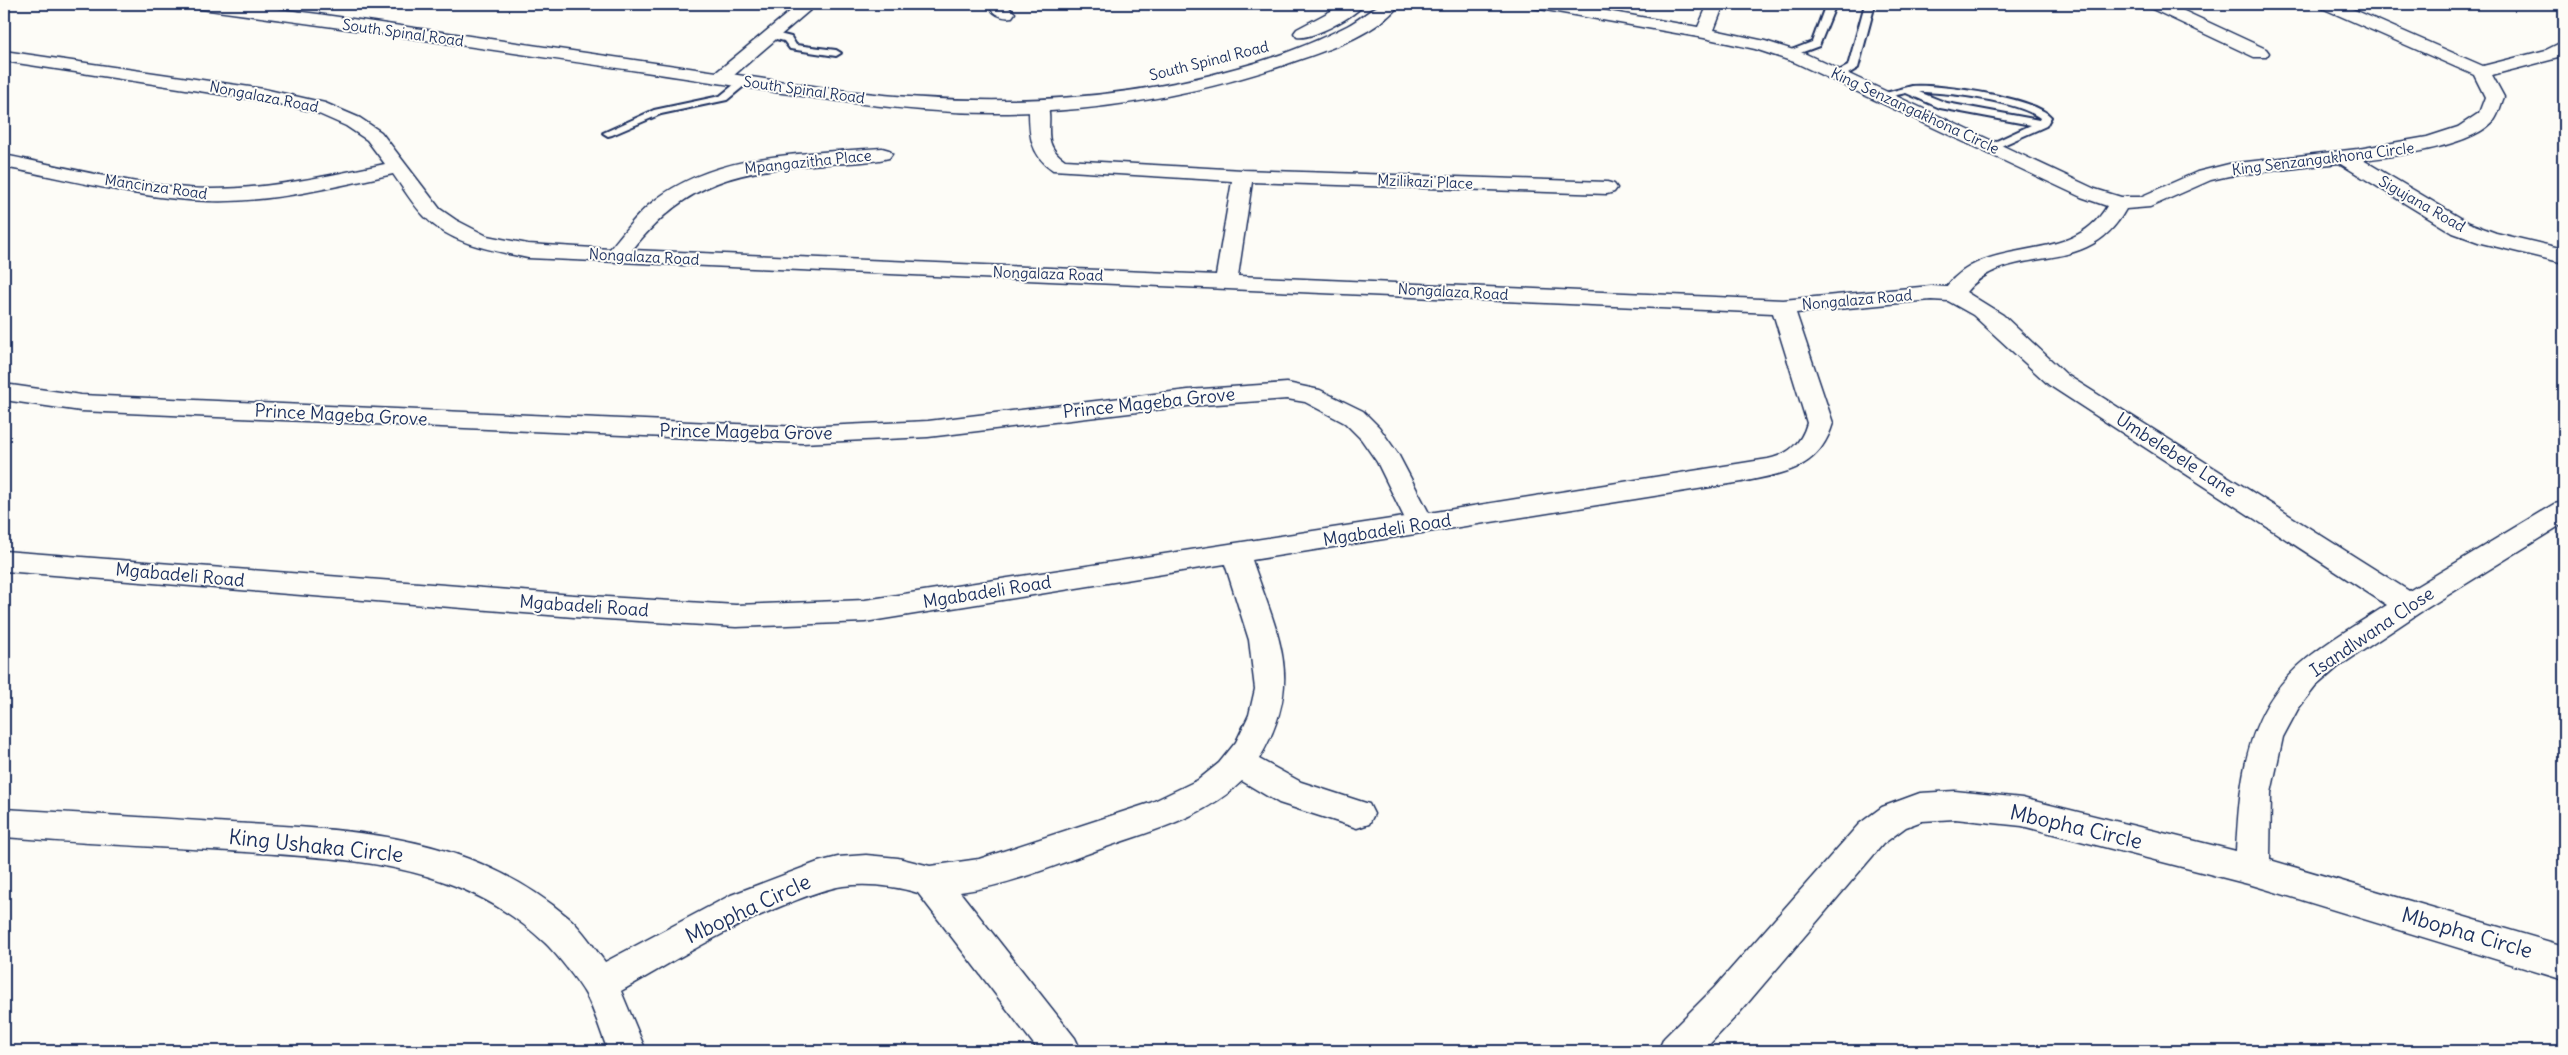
<svg xmlns="http://www.w3.org/2000/svg" width="2568" height="1055" font-family="Delius,sans-serif">
<rect width="100%" height="100%" fill="#fdfcf7"/>
<filter id="ink" filterUnits="userSpaceOnUse"><feTurbulence type="fractalNoise" baseFrequency=".02" numOctaves="2"/><feDisplacementMap in="SourceGraphic" scale="10" xChannelSelector="R" yChannelSelector="G"/><feConvolveMatrix kernelMatrix="1 2 1 2 8 2 1 2 1" color-interpolation-filters="sRGB"/></filter>
<g filter="url(#ink)">
<g fill="none" stroke-linecap="round" stroke-linejoin="round">
<defs>
<g id="lane">
<path d="M1826 4H1836L1819 46 1792 56H1786V52L1812 42Z"/>
<path d="M1865 4H1875L1858 68 1843 77H1835V73L1848 66Z"/>
<path d="M771 32 791 37 796 45 836 50 841 53 836 56 790 49 784 41 768 37V33Z"/>
<path d="M741 79 750 81 727 100 661 114 612 135 608 136 603 133 654 110 720 96Z"/>
<path d="M1912 86C1939 84 2034 97 2051 117L2046 126 1992 150 1988 149V145L2031 125 1940 108 1906 93 1883 98 1878 95ZM1919 92C1948 92 2017 101 2040 118L2039 120 1947 103Z"/>
</g>
<g id="street">
<path d="M799 4H817L726 82H714L711 78 714 74Z"/>
<path d="M987 4H1005L1015 13 1012 17C1001 19 992 13 987 4Z"/>
<path d="M1532 4H1567L1698 27 1708 4H1724L1714 30 1765 41 1806 54 2095 189 2121 197H2140L2197 172 2229 164 2358 149 2427 137 2458 127 2479 113 2485 97 2474 75 2322 8 2320 4H2341L2483 66 2546 50 2564 41V54L2558 58 2492 75 2504 97C2501 104 2499 113 2495 119 2475 146 2396 156 2363 160L2469 223 2496 233 2564 249V263L2481 243 2453 233 2339 163 2229 176 2211 180 2150 207 2126 209C2086 282 2010 239 1966 292L2003 315 2067 375 2409 591 2554 504 2564 502V523L2419 613 2338 667 2316 686 2298 709 2283 737 2271 793 2270 860 2564 946V980L2252 885 2022 826 1955 819 1922 821 1906 827 1883 844 1740 1012 1703 1051H1658L1664 1038 1714 988 1859 824 1882 807 1920 793 1955 791 2022 798 2236 851C2240 772 2247 701 2317 651 2339 634 2364 620 2387 605L2049 385 1973 315 1948 301 1931 300 1796 313 1833 423C1819 470 1784 473 1742 482L1252 560C1279 639 1305 681 1259 759L1301 782 1369 804 1374 814 1369 824 1357 828 1279 803 1242 781C1202 820 1146 832 1095 851 1051 867 1006 886 960 892L1075 1038 1081 1051H1039L918 893C894 886 869 883 843 886 824 889 807 896 789 903 730 926 676 960 621 991L646 1051H608C601 1033 595 1012 586 995 579 982 555 952 544 942 456 859 343 859 230 851 154 847 79 843 4 837V809C80 813 155 818 231 823 355 830 469 833 569 918 583 930 594 948 605 962L731 895 818 862 838 857 866 855 898 858 930 866 979 859 1150 803 1198 780 1219 763 1236 742 1249 715 1255 689 1249 640 1225 564 865 622 736 627 574 617 4 571V551L574 595 736 605 865 600 1404 517 1377 462 1361 439 1345 423 1305 402 1287 399 1188 406 928 437 802 443 81 411 4 400V384L81 395 802 427 928 421 1188 390 1287 383 1320 390 1363 411 1379 427 1398 454 1429 513 1768 459C1789 454 1801 444 1807 423L1773 313 528 258C493 250 452 245 425 217 413 205 403 188 393 174 333 187 271 203 209 201 140 199 72 180 4 167V155C72 168 142 188 211 189 270 189 328 176 385 164L367 140 346 126 312 111 264 101 4 61V51L264 89 325 103 360 118 381 132 440 209 456 220 487 236 528 244 610 249C624 232 637 214 654 201 717 152 806 154 882 148L889 150 892 154 889 158C868 163 846 163 824 164 738 171 689 179 632 250L1216 275 1232 181 1053 170C1029 154 1029 132 1029 106L1031 102H1045C1057 120 1037 142 1065 160L1243 170 1607 182 1614 184 1617 188 1614 192 1607 194 1252 182 1238 276 1783 300 1931 286 1946 287C1989 232 2071 268 2107 206L2081 197 1794 62 1755 49 1704 38 1540 9 1534 8Z"/>
<path d="M2148 4H2169L2266 49 2269 53 2266 57H2254L2150 8Z"/>
</g>
<g id="secondary">
<path d="M193 4H239L318 14 847 91C978 107 1110 104 1237 68 1275 58 1312 44 1347 26 1358 21 1371 8 1382 4 1386 2 1396 4 1400 4 1375 36 1324 51 1287 64 1170 104 1045 120 922 110 834 103 747 87 659 74 507 52 354 29 201 9L195 8Z"/>
<path d="M1344 4H1364C1356 16 1311 40 1297 37L1294 33 1297 29Z"/>
</g>
</defs>
<use href="#lane" stroke="#1b2f5e" stroke-width="4"/>
<use href="#street" stroke="#1b2f5e" stroke-width="3"/>
<use href="#secondary" stroke="#1b2f5e" stroke-width="3"/>
<use href="#lane" fill="#fdfcf7" fill-rule="evenodd"/>
<use href="#street" fill="#fdfcf7" fill-rule="evenodd"/>
<use href="#secondary" fill="#fdfcf7" fill-rule="evenodd"/>
</g>
</g>
<g text-anchor="middle" stroke-width="4" stroke-linejoin="round" paint-order="stroke">
<g font-size="15" fill="#1b2f5e" stroke="#fdfcf7">
<text transform="translate(403 33) rotate(8)" y="5">South Spinal Road</text>
<text transform="translate(1209 61) rotate(-14)" y="5">South Spinal Road</text>
<text transform="translate(804 90) rotate(8)" y="5">South Spinal Road</text>
<text transform="translate(264 97) rotate(11)" y="5">Nongalaza Road</text>
<text transform="translate(1915 111) rotate(25)" y="5">King Senzangakhona Circle</text>
<text transform="translate(2323 159) rotate(-7)" y="5">King Senzangakhona Circle</text>
<text transform="translate(808 162) rotate(-6)" y="5">Mpangazitha Place</text>
<text transform="translate(1425 182) rotate(2)" y="5">Mzilikazi Place</text>
<text transform="translate(156 187) rotate(8)" y="5">Mancinza Road</text>
<text transform="translate(2422 204) rotate(30)" y="5">Sigujana Road</text>
<text transform="translate(644 257) rotate(3)" y="5">Nongalaza Road</text>
<text transform="translate(1048 274) rotate(2)" y="5">Nongalaza Road</text>
<text transform="translate(1453 292) rotate(3)" y="5">Nongalaza Road</text>
<text transform="translate(1857 300) rotate(-5)" y="5">Nongalaza Road</text>
</g>
<g font-size="18" fill="#1b2f5e" stroke="#fdfcf7">
<text transform="translate(1149 403) rotate(-6)" y="6">Prince Mageba Grove</text>
<text transform="translate(341 415) rotate(3)" y="6">Prince Mageba Grove</text>
<text transform="translate(746 432) rotate(1)" y="6">Prince Mageba Grove</text>
<text transform="translate(2176 455) rotate(33)" y="6">Umbelebele Lane</text>
<text transform="translate(1387 530) rotate(-9)" y="6">Mgabadeli Road</text>
<text transform="translate(180 575) rotate(5)" y="6">Mgabadeli Road</text>
<text transform="translate(987 592) rotate(-9)" y="6">Mgabadeli Road</text>
<text transform="translate(584 606) rotate(4)" y="6">Mgabadeli Road</text>
<text transform="translate(2372 632) rotate(-34)" y="6">Isandlwana Close</text>
</g>
<g font-size="21" fill="#1b2f5e" stroke="#fdfcf7">
<text transform="translate(2076 827) rotate(13)" y="7">Mbopha Circle</text>
<text transform="translate(316 846) rotate(6)" y="7">King Ushaka Circle</text>
<text transform="translate(748 909) rotate(-25)" y="7">Mbopha Circle</text>
<text transform="translate(2467 933) rotate(16)" y="7">Mbopha Circle</text>
</g>
</g>
<rect width="2568" height="1055" fill="none" stroke="#fdfcf7" stroke-width="20"/>
<rect x="10" y="10" width="2548" height="1035" fill="none" stroke="#1b2f5e" stroke-width="2" filter="url(#ink)"/>
</svg>
